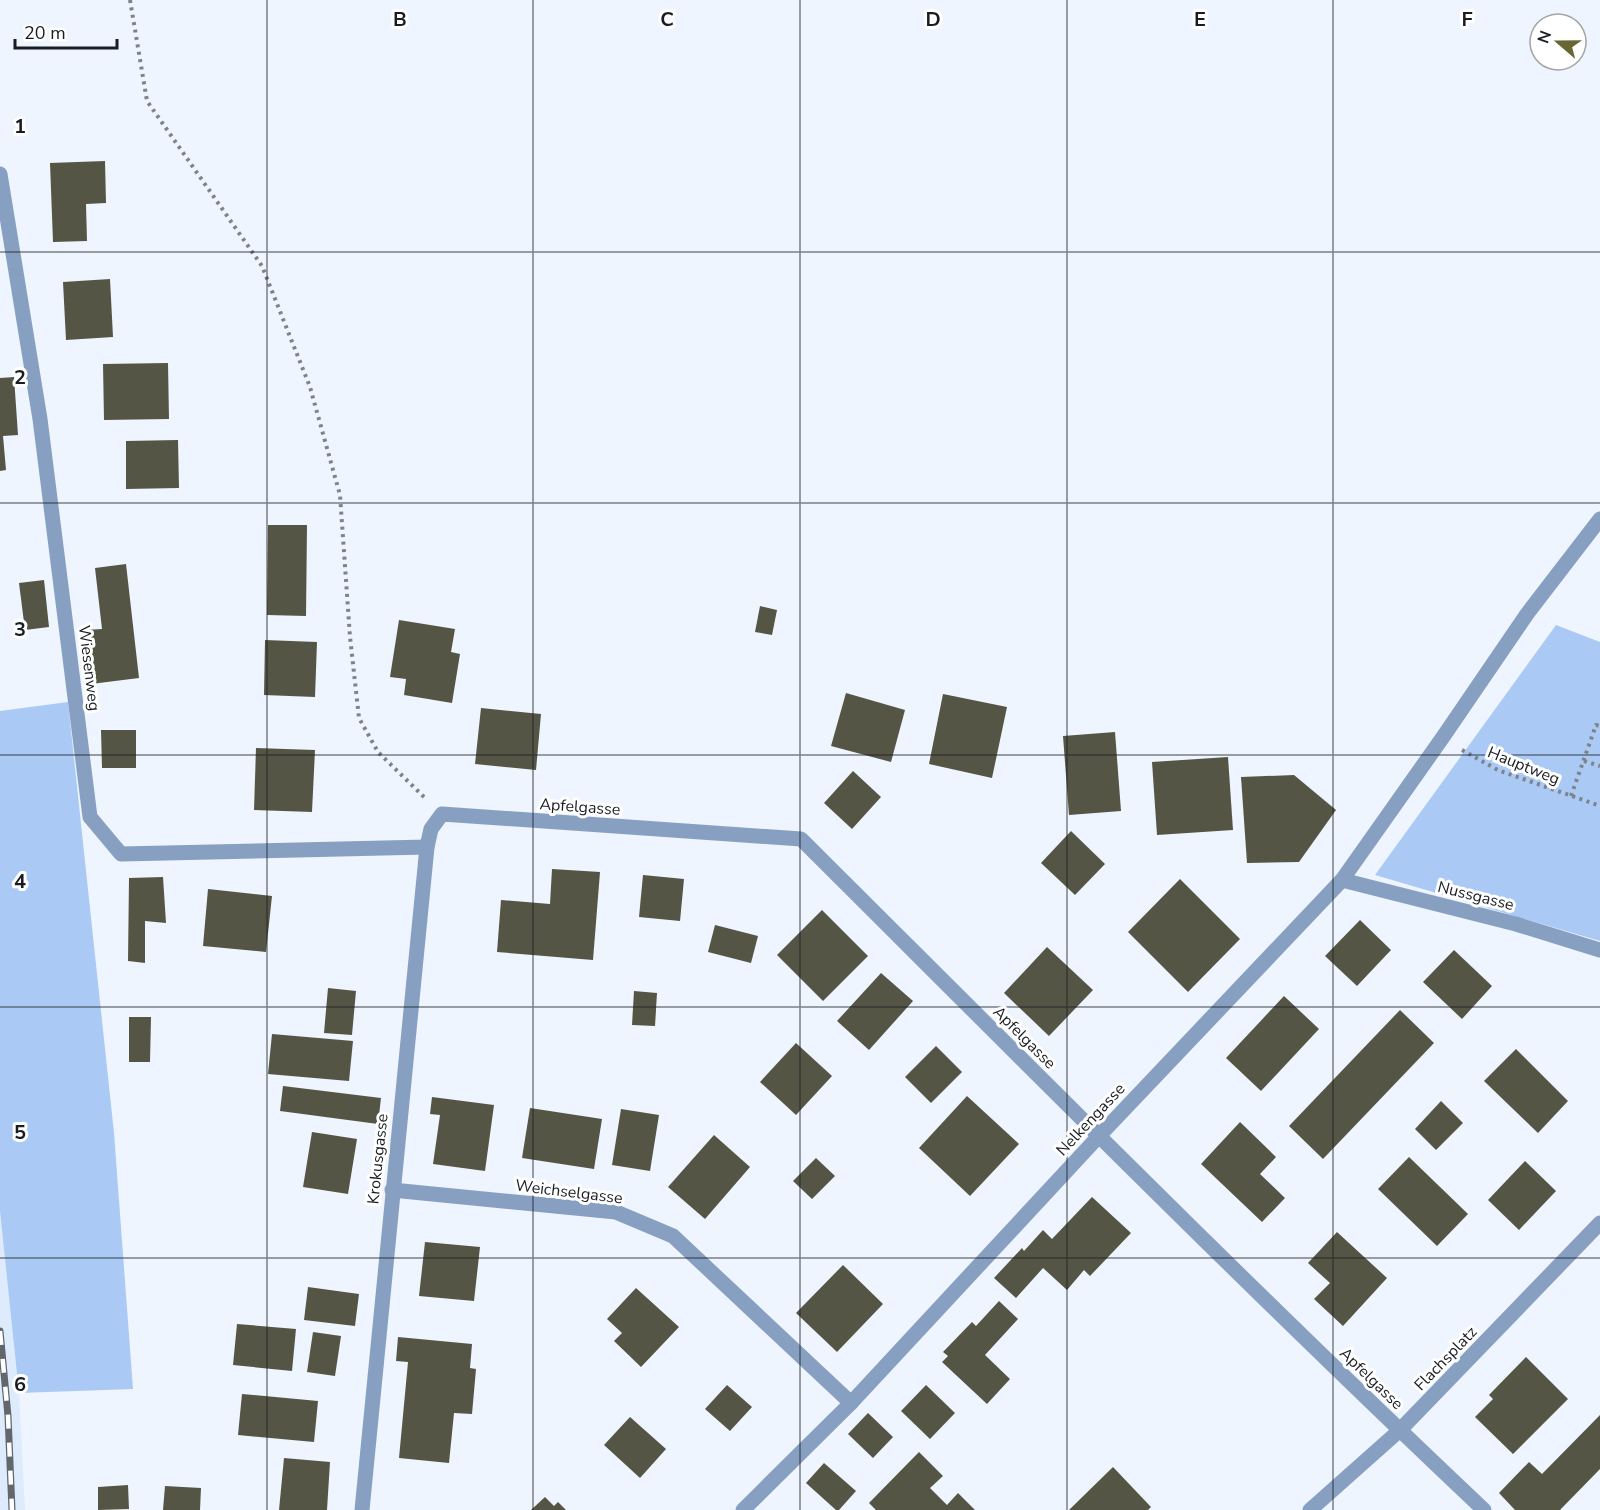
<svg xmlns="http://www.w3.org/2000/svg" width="1600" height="1510" font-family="'Nunito Sans',sans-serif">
<rect width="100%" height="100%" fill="#eef5fe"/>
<path fill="#deebfc" d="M0 1211 19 1393 25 1510H0Z"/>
<g fill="#aacaf5">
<path d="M1556 625 1600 642V941L1375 875Z"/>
<path d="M68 702 114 1133 133 1389 19 1393 0 1211V711Z"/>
</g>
<g fill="#555546">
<path d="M105 161 106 203 86 204 87 241 53 242 50 163Z"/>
<path d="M110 279 113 337 66 340 63 282Z"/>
<path d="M168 363 169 419 104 420 103 364Z"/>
<path d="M14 377 18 435 3 436 6 470 0 471V378Z"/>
<path d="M178 440 179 488 126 489V441Z"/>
<path d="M268 525H307L306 616 267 615Z"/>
<path d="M126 564 139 678 91 684 85 630 102 629 95 568Z"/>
<path d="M44 580 49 627 25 630 19 583Z"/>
<path d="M760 606 777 610 772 635 755 632Z"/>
<path d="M399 620 455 629 451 652 460 654 452 703 404 695 406 679 390 677Z"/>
<path d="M265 640 317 642 315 697 264 695Z"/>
<path d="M846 693 905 710 891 762 831 746Z"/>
<path d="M943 694 1007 707 992 778 929 764Z"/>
<path d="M481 708 541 714 536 770 475 764Z"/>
<path d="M101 730H136V768H102Z"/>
<path d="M1115 732 1121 811 1069 815 1063 736Z"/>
<path d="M256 748 315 750 312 812 254 810Z"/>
<path d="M1228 757 1233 830 1157 835 1152 762Z"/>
<path d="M853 771 881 797 852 829 824 803Z"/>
<path d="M1294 775 1336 810 1299 862 1247 863 1241 777Z"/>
<path d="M1071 831 1105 864 1075 895 1041 863Z"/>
<path d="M552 869 600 872 593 960 497 952 501 900 550 904Z"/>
<path d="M643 875 684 879 680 921 639 917Z"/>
<path d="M163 877 166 923 145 921V963L128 961 129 878Z"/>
<path d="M1180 879 1240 939 1188 992 1128 932Z"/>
<path d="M208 889 272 896 266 952 203 946Z"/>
<path d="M822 910 868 956 823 1001 777 955Z"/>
<path d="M1360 920 1391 950 1357 986 1325 956Z"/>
<path d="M715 925 758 936 751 963 708 952Z"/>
<path d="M1047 947 1093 990 1049 1036 1004 993Z"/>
<path d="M1454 950 1492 986 1462 1019 1423 982Z"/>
<path d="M881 973 913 1001 869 1050 837 1021Z"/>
<path d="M328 988 356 991 352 1035 324 1033Z"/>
<path d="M634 991 657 993 655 1026 632 1025Z"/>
<path d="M1284 996 1319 1029 1261 1091 1226 1058Z"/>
<path d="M1400 1010 1434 1043 1323 1159 1289 1126Z"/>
<path d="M129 1017H151L150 1062H129Z"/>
<path d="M272 1034 353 1041 349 1081 268 1074Z"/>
<path d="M796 1043 832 1076 796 1115 760 1082Z"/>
<path d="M936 1046 962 1072 931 1103 905 1077Z"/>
<path d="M1516 1049 1568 1101 1538 1133 1484 1081Z"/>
<path d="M283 1086 381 1098 378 1124 280 1111Z"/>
<path d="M967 1096 1019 1144 970 1196 919 1148Z"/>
<path d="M432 1097 494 1105 485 1171 433 1164 440 1115 430 1114Z"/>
<path d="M1441 1101 1463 1123 1436 1150 1415 1129Z"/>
<path d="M530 1108 602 1119 594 1169 522 1158Z"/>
<path d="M621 1109 659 1115 650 1171 612 1165Z"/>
<path d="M1240 1122 1276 1157 1260 1174 1285 1198 1262 1222 1201 1164Z"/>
<path d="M312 1132 357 1139 348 1194 303 1187Z"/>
<path d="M714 1135 750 1167 705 1219 668 1187Z"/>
<path d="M1409 1157 1468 1214 1437 1246 1378 1189Z"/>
<path d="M816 1158 835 1176 812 1199 793 1181Z"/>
<path d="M1525 1161 1556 1191 1519 1230 1488 1200Z"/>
<path d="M1092 1197 1131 1233 1090 1276 1084 1270 1067 1290 1043 1268 1016 1298 994 1278 1022 1248 1024 1251 1043 1230 1052 1239Z"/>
<path d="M1337 1232 1387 1278 1343 1326 1314 1299 1330 1283 1308 1263Z"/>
<path d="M425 1242 480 1247 474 1301 419 1296Z"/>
<path d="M843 1265 883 1304 837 1352 796 1313Z"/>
<path d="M308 1287 359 1294 355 1326 304 1320Z"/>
<path d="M636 1288 679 1327 641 1367 614 1341 622 1333 607 1319Z"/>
<path d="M999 1301 1018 1319 985 1355 1010 1379 987 1404 942 1362 948 1356 943 1352 972 1322 976 1326Z"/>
<path d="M237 1324 296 1329 292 1371 233 1365Z"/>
<path d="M313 1332 341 1336 335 1376 307 1372Z"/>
<path d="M398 1337 472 1344 470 1368 476 1369 472 1414 454 1413 449 1463 399 1458 408 1362 396 1361Z"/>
<path d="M1526 1357 1568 1399 1513 1454 1475 1417 1493 1399 1489 1395Z"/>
<path d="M727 1385 752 1407 730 1431 705 1409Z"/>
<path d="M926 1385 955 1413 930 1439 901 1411Z"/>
<path d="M242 1394 318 1401 314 1442 238 1435Z"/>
<path d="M868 1413 893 1437 873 1458 848 1434Z"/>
<path d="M1600 1415V1469L1560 1510H1515L1499 1493 1529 1462 1542 1474Z"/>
<path d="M630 1417 666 1449 640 1478 604 1445Z"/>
<path d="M919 1452 943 1476 930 1488 947 1505 958 1493 975 1510H876L869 1503Z"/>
<path d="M284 1458 330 1462 327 1510H279Z"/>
<path d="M824 1463 856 1491 839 1510H836L806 1483Z"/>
<path d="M1113 1467 1151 1507 1148 1510H1069Z"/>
<path d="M128 1485 129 1509 98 1510V1487Z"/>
<path d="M165 1486 201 1488 200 1510H163Z"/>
<path d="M545 1497 554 1506 558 1502 566 1510H531Z"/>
</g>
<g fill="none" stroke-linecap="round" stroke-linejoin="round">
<g stroke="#7e838a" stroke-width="4" stroke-dasharray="3 4.5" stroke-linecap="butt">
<path d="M130 0 147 101 262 266 310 387 340 495 350 637 359 718 378 752 424 797"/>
<path d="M1462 750 1498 770 1600 806"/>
<path d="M1584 761 1600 766"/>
<path d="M1571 796 1596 725 1600 726"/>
</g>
<g stroke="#87a0c1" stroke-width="15">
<path d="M0 174 40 419 90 817 121 854 427 847"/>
<path d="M1342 880 1516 924 1600 950"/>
<path d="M392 1190 616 1212 673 1236 851 1403"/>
<path d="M362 1510 427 847 431 829 442 814 801 839C1027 1064 1252 1291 1484 1510"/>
<path d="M743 1510 851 1403 1099 1136 1342 880 1443 737 1527 614 1600 519"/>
<path d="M1310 1510 1400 1430 1600 1223"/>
</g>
<defs>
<path id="rail" d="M0 1331 8 1416 12 1510"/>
</defs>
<use href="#rail" stroke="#62676d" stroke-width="7"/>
<use href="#rail" stroke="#fff" stroke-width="4.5" stroke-dasharray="14" stroke-linecap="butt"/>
</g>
<path fill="none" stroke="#191d22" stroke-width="1.5" stroke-opacity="0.55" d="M267 0V1510M533 0V1510M800 0V1510M1067 0V1510M1333 0V1510M0 252H1600M0 503H1600M0 755H1600M0 1007H1600M0 1258H1600"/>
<g text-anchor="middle" stroke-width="6" stroke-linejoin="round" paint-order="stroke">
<g font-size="16" fill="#191d22" stroke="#fff">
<text transform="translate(90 668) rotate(83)" y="6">Wiesenweg</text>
<text transform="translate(1524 765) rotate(22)" y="6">Hauptweg</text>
<text transform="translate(580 806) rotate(4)" y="6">Apfelgasse</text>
<text transform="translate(1476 895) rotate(14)" y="6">Nussgasse</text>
<text transform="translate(1025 1037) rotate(45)" y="6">Apfelgasse</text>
<text transform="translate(1090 1119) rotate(-47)" y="6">Nelkengasse</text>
<text transform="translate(377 1159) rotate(-84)" y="6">Krokusgasse</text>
<text transform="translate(569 1191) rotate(7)" y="6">Weichselgasse</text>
<text transform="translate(1445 1358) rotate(-46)" y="6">Flachsplatz</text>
<text transform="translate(1372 1378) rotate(44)" y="6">Apfelgasse</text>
</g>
</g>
<g font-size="20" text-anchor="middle" font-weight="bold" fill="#191d22" stroke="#fff" stroke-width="6" stroke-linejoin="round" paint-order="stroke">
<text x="400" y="26">B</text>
<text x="667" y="26">C</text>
<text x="933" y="26">D</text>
<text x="1200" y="26">E</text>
<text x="1467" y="26">F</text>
<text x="20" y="133">1</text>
<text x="20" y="384">2</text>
<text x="20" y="636">3</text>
<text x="20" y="888">4</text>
<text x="20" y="1139">5</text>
<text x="20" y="1391">6</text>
</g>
<g transform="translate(1558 42) rotate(290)"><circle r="28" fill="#ffffff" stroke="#a3a5a7" stroke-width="1.5"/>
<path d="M0-4.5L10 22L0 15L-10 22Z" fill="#696633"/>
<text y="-9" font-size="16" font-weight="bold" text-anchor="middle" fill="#191d22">N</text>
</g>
<path d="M15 39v9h102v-9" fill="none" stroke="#191d22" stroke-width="3"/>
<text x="24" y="39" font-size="18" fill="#191d22" stroke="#ffffff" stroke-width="4.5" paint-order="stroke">20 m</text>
</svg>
